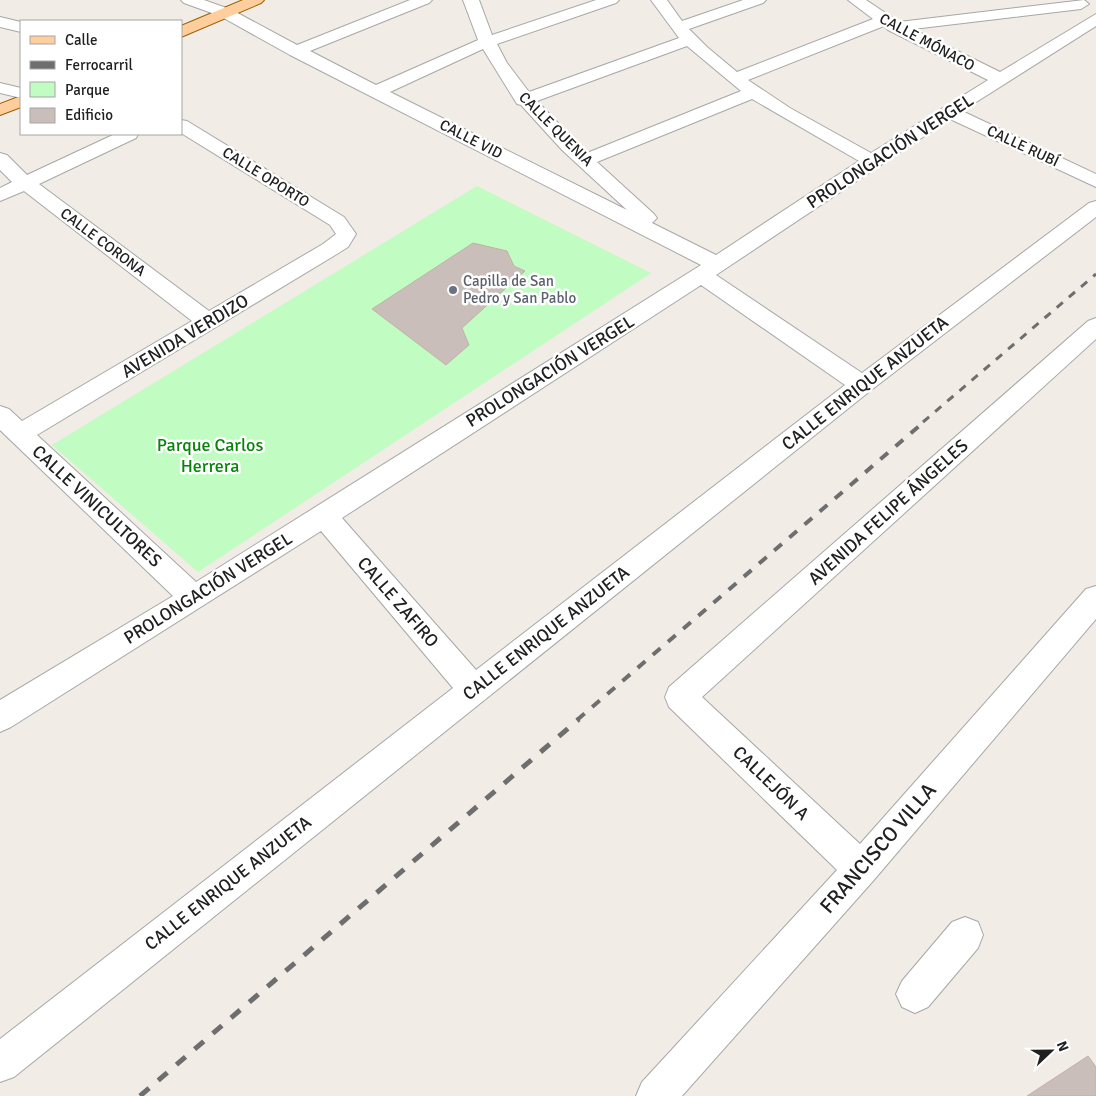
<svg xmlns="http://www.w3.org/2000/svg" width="1096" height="1096" font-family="Signika,sans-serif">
<rect width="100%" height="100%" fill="#f1ece6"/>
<path fill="#c1fcc2" d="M477 186 651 273 198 572 52 445Z"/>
<g fill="#c9beb9" stroke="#c3b2a7">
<path d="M473 243 507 251 514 266 525 271 462 328 469 345 446 365 372 309Z"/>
<path d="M1088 1056 1096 1067V1096H1027Z"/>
</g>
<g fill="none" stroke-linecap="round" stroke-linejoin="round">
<defs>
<g id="minor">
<path d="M181 0H204L232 10 297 45 410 0H432L429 3 310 51 376 85 478 40 463 0H479L492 35 596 0H619L616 3 497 44 507 63 529 92 679 38 651 0H667L682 21 743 0H766L763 3 689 29 707 47 737 72 873 19 848 0H866L899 22 1084 0 1089 4 1081 9 913 29 1000 72 1096 14V26L962 111 1096 174V187L950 119 716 275 862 373 1089 203 1096 201V217L870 391 14 1077 0 1082V1039L453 688 321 531 11 727 0 732V700L173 596 0 430V406L9 409 22 421 192 321 24 191 0 201V188L12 182 0 170V153L7 155 27 175 115 134H138L136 138 39 184 209 311 323 244 336 234 330 225 181 133V120L187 121 344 217 356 234 348 247 337 254 37 435 196 582 701 265 290 55 220 16 184 3ZM884 26 888 30 988 80 871 153 790 108 748 80ZM687 46 741 91 587 153 537 101ZM483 49 517 104 521 105 562 150 627 210 390 92ZM752 99 859 161 716 255 652 223 657 218 654 214 597 162ZM701 285 845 385 476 670 342 518Z"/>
<path d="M0 17 21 22V32L0 27Z"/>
<path d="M0 83 21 88V98L0 93Z"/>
<path d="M1096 318V339L702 697 860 844 1086 589 1096 586V619L873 881 682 1096H636L642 1082 837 870 669 707 665 697 669 687 1088 321Z"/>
<path d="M965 917 978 922 983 935 978 948 928 1007 915 1013 902 1007 896 994 902 981 952 922Z"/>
</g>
<g id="major">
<path d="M243 0H264L261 3 181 37V26Z"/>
<path d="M21 96V107L0 115V104Z"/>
</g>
</defs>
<use href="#minor" stroke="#a7a7a7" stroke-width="2"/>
<use href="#major" stroke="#9b5e00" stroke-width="2"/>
<use href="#minor" fill="#fff" fill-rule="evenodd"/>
<use href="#major" fill="#ffce9c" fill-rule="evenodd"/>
<path stroke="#6e6e6e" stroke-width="3" stroke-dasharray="8 8" stroke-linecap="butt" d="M923 422 1096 274"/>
<path stroke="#6e6e6e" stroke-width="4" stroke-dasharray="10 10" stroke-linecap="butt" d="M577 720 925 421"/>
<path stroke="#6e6e6e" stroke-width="5" stroke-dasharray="12 12" stroke-linecap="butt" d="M140 1096 579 719"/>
</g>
<circle fill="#6b7280" stroke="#fff" stroke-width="2" cx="453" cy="290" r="5"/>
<g text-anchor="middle" stroke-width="5" stroke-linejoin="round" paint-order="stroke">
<g font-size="15" fill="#202020" stroke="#fff">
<text transform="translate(927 42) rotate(28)" y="5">CALLE MÓNACO</text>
<text transform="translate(556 129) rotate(45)" y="5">CALLE QUENIA</text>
<text transform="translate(471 139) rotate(27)" y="5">CALLE VID</text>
<text transform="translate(1023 146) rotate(25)" y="5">CALLE RUBÍ</text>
<text transform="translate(266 177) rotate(32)" y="5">CALLE OPORTO</text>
<text transform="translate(103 242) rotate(37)" y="5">CALLE CORONA</text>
</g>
<g font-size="15" fill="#5b616d" stroke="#fff" text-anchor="start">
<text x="463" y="286">Capilla de San<tspan x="463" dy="17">Pedro y San Pablo</tspan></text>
</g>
<g font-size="18" fill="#202020" stroke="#fff">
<text transform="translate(890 151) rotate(-33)" y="6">PROLONGACIÓN VERGEL</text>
<text transform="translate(185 336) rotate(-31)" y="6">AVENIDA VERDIZO</text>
<text transform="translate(550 371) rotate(-32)" y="6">PROLONGACIÓN VERGEL</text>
<text transform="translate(865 383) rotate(-38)" y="6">CALLE ENRIQUE ANZUETA</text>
<text transform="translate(97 506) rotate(43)" y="6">CALLE VINICULTORES</text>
<text transform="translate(888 512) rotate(-42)" y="6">AVENIDA FELIPE ÁNGELES</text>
<text transform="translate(208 588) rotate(-32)" y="6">PROLONGACIÓN VERGEL</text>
<text transform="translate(398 602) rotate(49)" y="6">CALLE ZAFIRO</text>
<text transform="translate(546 633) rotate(-38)" y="6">CALLE ENRIQUE ANZUETA</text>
<text transform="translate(771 783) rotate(44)" y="6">CALLEJÓN A</text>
<text transform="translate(228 883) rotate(-38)" y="6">CALLE ENRIQUE ANZUETA</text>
</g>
<g font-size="18" fill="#068509" stroke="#fff">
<text x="210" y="451">Parque Carlos<tspan x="210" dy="21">Herrera</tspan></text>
</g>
<g font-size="21" fill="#202020" stroke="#fff">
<text transform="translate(878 848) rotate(-49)" y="7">FRANCISCO VILLA</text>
</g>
</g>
<rect x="20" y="20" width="162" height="115" fill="#ffffff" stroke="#a6a6a6"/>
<rect x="30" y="36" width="25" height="8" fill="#ffce9c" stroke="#a6a6a6"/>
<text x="65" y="45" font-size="15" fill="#202020">Calle</text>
<rect x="30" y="61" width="25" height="8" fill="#6e6e6e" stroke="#a6a6a6"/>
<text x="65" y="70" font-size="15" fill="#202020">Ferrocarril</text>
<rect x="30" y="82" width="25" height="15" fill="#c1fcc2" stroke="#a6a6a6"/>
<text x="65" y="95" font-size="15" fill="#202020">Parque</text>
<rect x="30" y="108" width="25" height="15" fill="#c9beb9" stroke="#a6a6a6"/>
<text x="65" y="120" font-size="15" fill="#202020">Edificio</text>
<g transform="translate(1051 1051) rotate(68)" stroke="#ffffff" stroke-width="4" paint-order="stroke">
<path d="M0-4L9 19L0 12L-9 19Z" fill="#202020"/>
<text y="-8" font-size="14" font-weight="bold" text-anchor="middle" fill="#202020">N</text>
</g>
</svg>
